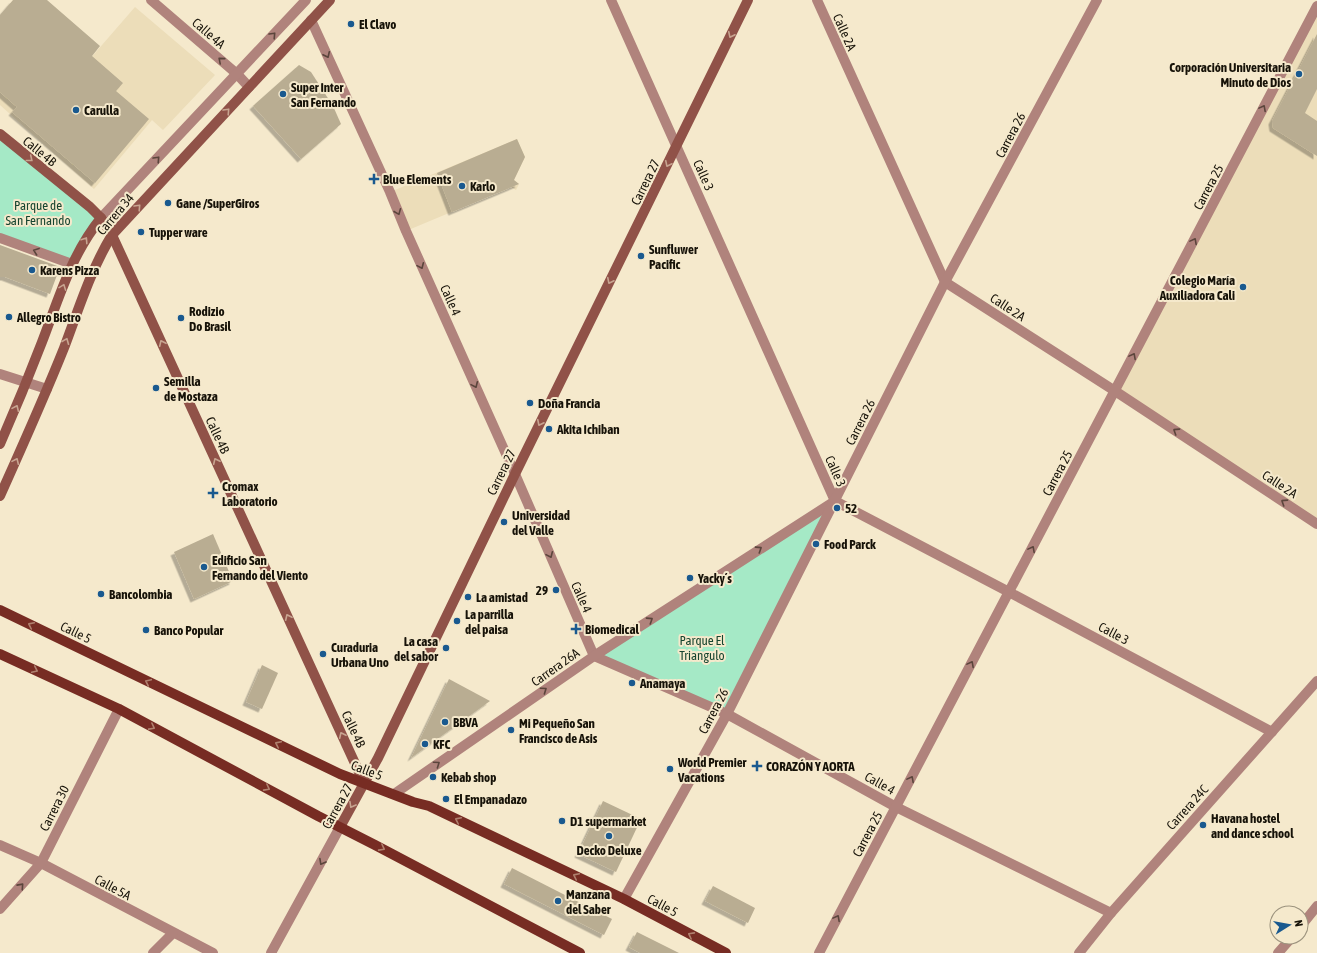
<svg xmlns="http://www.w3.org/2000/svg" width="1317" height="953" font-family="'Asap Condensed',sans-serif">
<defs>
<filter id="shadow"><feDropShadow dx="-3.5" dy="3.5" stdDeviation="0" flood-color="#0004"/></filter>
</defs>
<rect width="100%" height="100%" fill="#f5e9cc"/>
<g fill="#ecddb9">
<path d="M1317 6V524L1115 391Z"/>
<path d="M135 7 215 75 163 130 152 120 94 189 0 105V75H76Z"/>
<path d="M517 139 525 157 514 180 519 184 516 190 511 187 406 231 390 192Z"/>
</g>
<g fill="#a5e9c6">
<path d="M0 134 101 218 72 264 0 238Z"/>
<path d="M835 501 727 714 594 656Z"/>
</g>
<g fill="#b9ad92" filter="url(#shadow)">
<path d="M13 0H47L100 46 92 56 123 83 116 91 149 119 95 183 12 112 17 107 0 92V15Z"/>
<path d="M1317 34V89L1305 113 1317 121V156L1273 128 1272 121Z"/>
<path d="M299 65 311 72 333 106 341 124 301 159 253 106Z"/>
<path d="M517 139 525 157 514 180 519 184 452 212 437 173Z"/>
<path d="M0 245 60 267 50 294 5 277H0Z"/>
<path d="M213 534 233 581 194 599 174 552Z"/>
<path d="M262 665 278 673 262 709 246 702Z"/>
<path d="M449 679 490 701 411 758Z"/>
<path d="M603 801 641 819 616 872 578 854Z"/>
<path d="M512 868 612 919 604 935 504 884Z"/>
<path d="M713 886 755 908 748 923 705 901Z"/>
<path d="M637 932 679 953H640L629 947Z"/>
</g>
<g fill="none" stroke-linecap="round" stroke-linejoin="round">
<g stroke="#b0837c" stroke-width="10">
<path d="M151 0 237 74 249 87"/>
<path d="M611 0 835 501 1009 592 1272 732"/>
<path d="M817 0 945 282 1115 391 1317 524"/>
<path d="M311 20 390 192 406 231 515 474 594 656 727 714 896 807 1111 913"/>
<path d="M101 218 306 0"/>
<path d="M0 238 72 264"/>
<path d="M0 374 47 389"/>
<path d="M394 794 594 656 835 501"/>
<path d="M0 845 41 863 213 953"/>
<path d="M624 899 727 714 945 282 1097 0"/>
<path d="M0 909 41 863 119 709"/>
<path d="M1301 926 1317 906"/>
<path d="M153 953 173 933"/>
<path d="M271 953 340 827"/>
<path d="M819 953 1317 6"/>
<path d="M1079 953 1111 913 1317 681"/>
<path d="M1278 953 1292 937"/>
</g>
<g stroke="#905248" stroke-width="10">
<path d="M0 134 90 207 101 218 112 235 364 783"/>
<path d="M0 444C15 410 29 376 42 342 59 298 71 255 101 218"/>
<path d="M0 496C22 447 44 398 64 348 78 311 91 269 112 235L330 0"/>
<path d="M340 827 378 758 515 474 748 0"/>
</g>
<g stroke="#772c23" stroke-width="10">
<path d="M0 610 340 774 413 802 429 806 624 899 726 953"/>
<path d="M0 654 119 709 318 816 375 845 580 953"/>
</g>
</g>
<defs><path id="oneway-chevron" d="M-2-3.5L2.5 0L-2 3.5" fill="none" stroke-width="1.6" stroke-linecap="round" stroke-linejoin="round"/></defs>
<g stroke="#5b453c">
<use href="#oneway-chevron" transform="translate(273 35) rotate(-47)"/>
<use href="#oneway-chevron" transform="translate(327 55) rotate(65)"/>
<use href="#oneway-chevron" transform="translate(221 60) rotate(-139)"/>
<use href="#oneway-chevron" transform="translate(1263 108) rotate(-62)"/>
<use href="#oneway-chevron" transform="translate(157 159) rotate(-47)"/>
<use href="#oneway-chevron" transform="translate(398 212) rotate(68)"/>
<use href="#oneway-chevron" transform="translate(1194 241) rotate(-62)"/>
<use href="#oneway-chevron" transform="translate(36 251) rotate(-160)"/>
<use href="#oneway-chevron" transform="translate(421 266) rotate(66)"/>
<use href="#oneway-chevron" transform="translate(1133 356) rotate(-62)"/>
<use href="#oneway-chevron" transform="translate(475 385) rotate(66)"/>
<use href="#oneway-chevron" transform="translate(1176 431) rotate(-147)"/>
<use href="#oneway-chevron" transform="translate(1284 502) rotate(-147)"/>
<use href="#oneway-chevron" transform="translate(759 549) rotate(-33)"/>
<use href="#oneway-chevron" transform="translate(1032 549) rotate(-62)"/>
<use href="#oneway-chevron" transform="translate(550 555) rotate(66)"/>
<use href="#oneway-chevron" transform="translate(650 620) rotate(-33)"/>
<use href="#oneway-chevron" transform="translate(971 664) rotate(-62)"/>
<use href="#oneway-chevron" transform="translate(544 690) rotate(-35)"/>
<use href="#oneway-chevron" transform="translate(437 764) rotate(-35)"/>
<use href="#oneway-chevron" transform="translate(911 779) rotate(-62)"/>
<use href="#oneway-chevron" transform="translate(322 862) rotate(119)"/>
<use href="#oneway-chevron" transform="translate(21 886) rotate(-48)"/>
<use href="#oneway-chevron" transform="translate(837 918) rotate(-62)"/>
</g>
<g stroke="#c8a591">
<use href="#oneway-chevron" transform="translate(731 35) rotate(116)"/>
<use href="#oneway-chevron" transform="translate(227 111) rotate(-47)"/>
<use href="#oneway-chevron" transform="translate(30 159) rotate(39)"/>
<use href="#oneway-chevron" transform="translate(668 164) rotate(116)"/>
<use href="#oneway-chevron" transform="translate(138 207) rotate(-47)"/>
<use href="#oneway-chevron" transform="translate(85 240) rotate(-57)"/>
<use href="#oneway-chevron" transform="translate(610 281) rotate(116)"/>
<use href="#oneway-chevron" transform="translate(63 287) rotate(-69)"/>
<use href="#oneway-chevron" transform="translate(66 341) rotate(-68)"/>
<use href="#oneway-chevron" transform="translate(162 343) rotate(-115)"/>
<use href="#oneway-chevron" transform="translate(16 408) rotate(-66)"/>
<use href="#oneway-chevron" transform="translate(540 423) rotate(116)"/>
<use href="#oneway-chevron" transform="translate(16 461) rotate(-66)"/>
<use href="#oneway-chevron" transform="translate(216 461) rotate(-115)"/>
<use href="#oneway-chevron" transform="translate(288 617) rotate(-115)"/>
<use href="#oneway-chevron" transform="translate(342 735) rotate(-115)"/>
<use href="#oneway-chevron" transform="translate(352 805) rotate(119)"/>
</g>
<g stroke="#b0816f">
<use href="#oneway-chevron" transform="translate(31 625) rotate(-154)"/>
<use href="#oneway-chevron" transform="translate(35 670) rotate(25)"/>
<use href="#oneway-chevron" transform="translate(148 682) rotate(-155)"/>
<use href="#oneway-chevron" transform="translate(152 727) rotate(28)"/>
<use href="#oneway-chevron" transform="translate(278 744) rotate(-154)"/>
<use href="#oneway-chevron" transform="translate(267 788) rotate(28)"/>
<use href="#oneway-chevron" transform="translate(458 820) rotate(-154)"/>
<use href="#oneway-chevron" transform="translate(382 848) rotate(28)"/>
<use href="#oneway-chevron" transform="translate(576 876) rotate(-154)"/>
<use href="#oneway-chevron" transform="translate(691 935) rotate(-152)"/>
</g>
<g fill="#19598f" stroke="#f5e9cc" stroke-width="1.5">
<circle cx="351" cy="24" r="4"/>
<circle cx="1299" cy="74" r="4"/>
<circle cx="283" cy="94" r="4"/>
<circle cx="76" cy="110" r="4"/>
<path d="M372 173h4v4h4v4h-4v4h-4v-4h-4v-4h4z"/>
<circle cx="462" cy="186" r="4"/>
<circle cx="168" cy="203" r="4"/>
<circle cx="141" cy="232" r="4"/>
<circle cx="641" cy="256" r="4"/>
<circle cx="32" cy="270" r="4"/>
<circle cx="1243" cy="287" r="4"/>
<circle cx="9" cy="317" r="4"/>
<circle cx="181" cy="318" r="4"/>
<circle cx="156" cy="388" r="4"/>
<circle cx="530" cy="403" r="4"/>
<circle cx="549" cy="429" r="4"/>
<path d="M211 487h4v4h4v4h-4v4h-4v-4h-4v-4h4z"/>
<circle cx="837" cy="508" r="4"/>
<circle cx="504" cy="522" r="4"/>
<circle cx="816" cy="544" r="4"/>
<circle cx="204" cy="567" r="4"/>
<circle cx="690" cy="578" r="4"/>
<circle cx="556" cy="590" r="4"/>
<circle cx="101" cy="594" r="4"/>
<circle cx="468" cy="597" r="4"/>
<circle cx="457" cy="621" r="4"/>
<path d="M574 623h4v4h4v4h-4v4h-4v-4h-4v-4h4z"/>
<circle cx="146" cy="630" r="4"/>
<circle cx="446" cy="648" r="4"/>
<circle cx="323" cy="654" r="4"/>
<circle cx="632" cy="683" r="4"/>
<circle cx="445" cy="722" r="4"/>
<circle cx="511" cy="730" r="4"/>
<circle cx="425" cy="744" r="4"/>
<path d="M755 760h4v4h4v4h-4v4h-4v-4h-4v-4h4z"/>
<circle cx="670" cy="769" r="4"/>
<circle cx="433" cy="777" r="4"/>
<circle cx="446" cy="799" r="4"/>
<circle cx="562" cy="821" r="4"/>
<circle cx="1203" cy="825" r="4"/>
<circle cx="609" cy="836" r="4"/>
<circle cx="558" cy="901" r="4"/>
</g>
<g text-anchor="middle" stroke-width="4" stroke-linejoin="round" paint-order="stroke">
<g font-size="13" font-weight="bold" fill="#161208" stroke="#f5e9cc" text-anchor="start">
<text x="359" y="29">El Clavo</text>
<text x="1291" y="72" text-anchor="end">Corporación Universitaria<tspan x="1291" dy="15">Minuto de Dios</tspan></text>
<text x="291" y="92">Super Inter<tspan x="291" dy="15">San Fernando</tspan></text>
<text x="84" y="115">Carulla</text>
<text x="383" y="184">Blue Elements</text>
<text x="470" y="191">Karlo</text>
<text x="176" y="208">Gane /SuperGiros</text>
<text x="149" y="237">Tupper ware</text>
<text x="649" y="254">Sunfluwer<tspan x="649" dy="15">Pacific</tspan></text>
<text x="40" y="275">Karens Pizza</text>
<text x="1235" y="285" text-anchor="end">Colegio María<tspan x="1235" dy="15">Auxiliadora Cali</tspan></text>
<text x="189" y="316">Rodizio<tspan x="189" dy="15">Do Brasil</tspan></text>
<text x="17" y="322">Allegro Bistro</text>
<text x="164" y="386">Semilla<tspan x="164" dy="15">de Mostaza</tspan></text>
<text x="538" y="408">Doña Francia</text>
<text x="557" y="434">Akita Ichiban</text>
<text x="222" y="491">Cromax<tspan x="222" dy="15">Laboratorio</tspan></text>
<text x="845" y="513">52</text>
<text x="512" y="520">Universidad<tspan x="512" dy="15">del Valle</tspan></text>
<text x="824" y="549">Food Parck</text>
<text x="212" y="565">Edificio San<tspan x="212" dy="15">Fernando del Viento</tspan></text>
<text x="698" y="583">Yacky´s</text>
<text x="548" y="595" text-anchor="end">29</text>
<text x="109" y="599">Bancolombia</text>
<text x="476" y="602">La amistad</text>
<text x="465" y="619">La parrilla<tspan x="465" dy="15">del paisa</tspan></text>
<text x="585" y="634">Biomedical</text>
<text x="154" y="635">Banco Popular</text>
<text x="438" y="646" text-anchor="end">La casa<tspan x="438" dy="15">del sabor</tspan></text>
<text x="331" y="652">Curaduria<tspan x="331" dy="15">Urbana Uno</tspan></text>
<text x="640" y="688">Anamaya</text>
<text x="453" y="727">BBVA</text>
<text x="519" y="728">Mi Pequeño San<tspan x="519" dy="15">Francisco de Asis</tspan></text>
<text x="433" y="749">KFC</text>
<text x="678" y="767">World Premier<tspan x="678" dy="15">Vacations</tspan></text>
<text x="766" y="771">CORAZÓN Y AORTA</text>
<text x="441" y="782">Kebab shop</text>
<text x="454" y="804">El Empanadazo</text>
<text x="1211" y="823">Havana hostel<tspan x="1211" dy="15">and dance school</tspan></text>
<text x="570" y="826">D1 supermarket</text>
<text x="609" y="855" text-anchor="middle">Decko Deluxe</text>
<text x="566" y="899">Manzana<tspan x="566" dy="15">del Saber</tspan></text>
</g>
<g font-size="13" fill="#161208" stroke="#f5e9cc">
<text transform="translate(845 32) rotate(66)" y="5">Calle 2A</text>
<text transform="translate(209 33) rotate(41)" y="5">Calle 4A</text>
<text transform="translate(1010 135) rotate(-62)" y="5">Carrera 26</text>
<text transform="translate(40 151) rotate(39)" y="5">Calle 4B</text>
<text transform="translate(704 175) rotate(66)" y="5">Calle 3</text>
<text transform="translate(645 182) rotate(-64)" y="5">Carrera 27</text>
<text transform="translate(1208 187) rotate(-62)" y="5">Carrera 25</text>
<text transform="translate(115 214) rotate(-50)" y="5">Carrera 34</text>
<text transform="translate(451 300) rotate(66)" y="5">Calle 4</text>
<text transform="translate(1008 307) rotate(33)" y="5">Calle 2A</text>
<text transform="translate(860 422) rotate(-63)" y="5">Carrera 26</text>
<text transform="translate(218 435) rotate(65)" y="5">Calle 4B</text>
<text transform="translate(836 471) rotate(66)" y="5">Calle 3</text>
<text transform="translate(501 472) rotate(-64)" y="5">Carrera 27</text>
<text transform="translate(1057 473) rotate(-62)" y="5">Carrera 25</text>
<text transform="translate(1280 484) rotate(33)" y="5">Calle 2A</text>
<text transform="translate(582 597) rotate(66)" y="5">Calle 4</text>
<text transform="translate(76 632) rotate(26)" y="5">Calle 5</text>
<text transform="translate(1114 633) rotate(28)" y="5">Calle 3</text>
<text transform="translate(555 667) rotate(-35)" y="5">Carrera 26A</text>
<text transform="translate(713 711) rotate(-62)" y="5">Carrera 26</text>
<text transform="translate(354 729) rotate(65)" y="5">Calle 4B</text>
<text transform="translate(367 770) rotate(21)" y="5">Calle 5</text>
<text transform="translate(880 783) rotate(29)" y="5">Calle 4</text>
<text transform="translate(337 806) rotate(-61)" y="5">Carrera 27</text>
<text transform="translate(1187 807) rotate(-48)" y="5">Carrera 24C</text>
<text transform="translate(54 808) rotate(-63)" y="5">Carrera 30</text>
<text transform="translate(867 834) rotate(-62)" y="5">Carrera 25</text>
<text transform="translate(113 887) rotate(28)" y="5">Calle 5A</text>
<text transform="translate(663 905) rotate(28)" y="5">Calle 5</text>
</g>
<g font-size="13" fill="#164530" stroke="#f5e9cc">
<text x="38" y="210">Parque de<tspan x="38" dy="15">San Fernando</tspan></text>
<text x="702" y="645">Parque El<tspan x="702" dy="15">Triangulo</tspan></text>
</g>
</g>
<g transform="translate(1289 925) rotate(79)"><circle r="19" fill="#f5e9cc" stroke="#9c937e"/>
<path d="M0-3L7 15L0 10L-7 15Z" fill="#19598f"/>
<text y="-6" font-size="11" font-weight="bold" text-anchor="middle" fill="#161208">N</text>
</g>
</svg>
